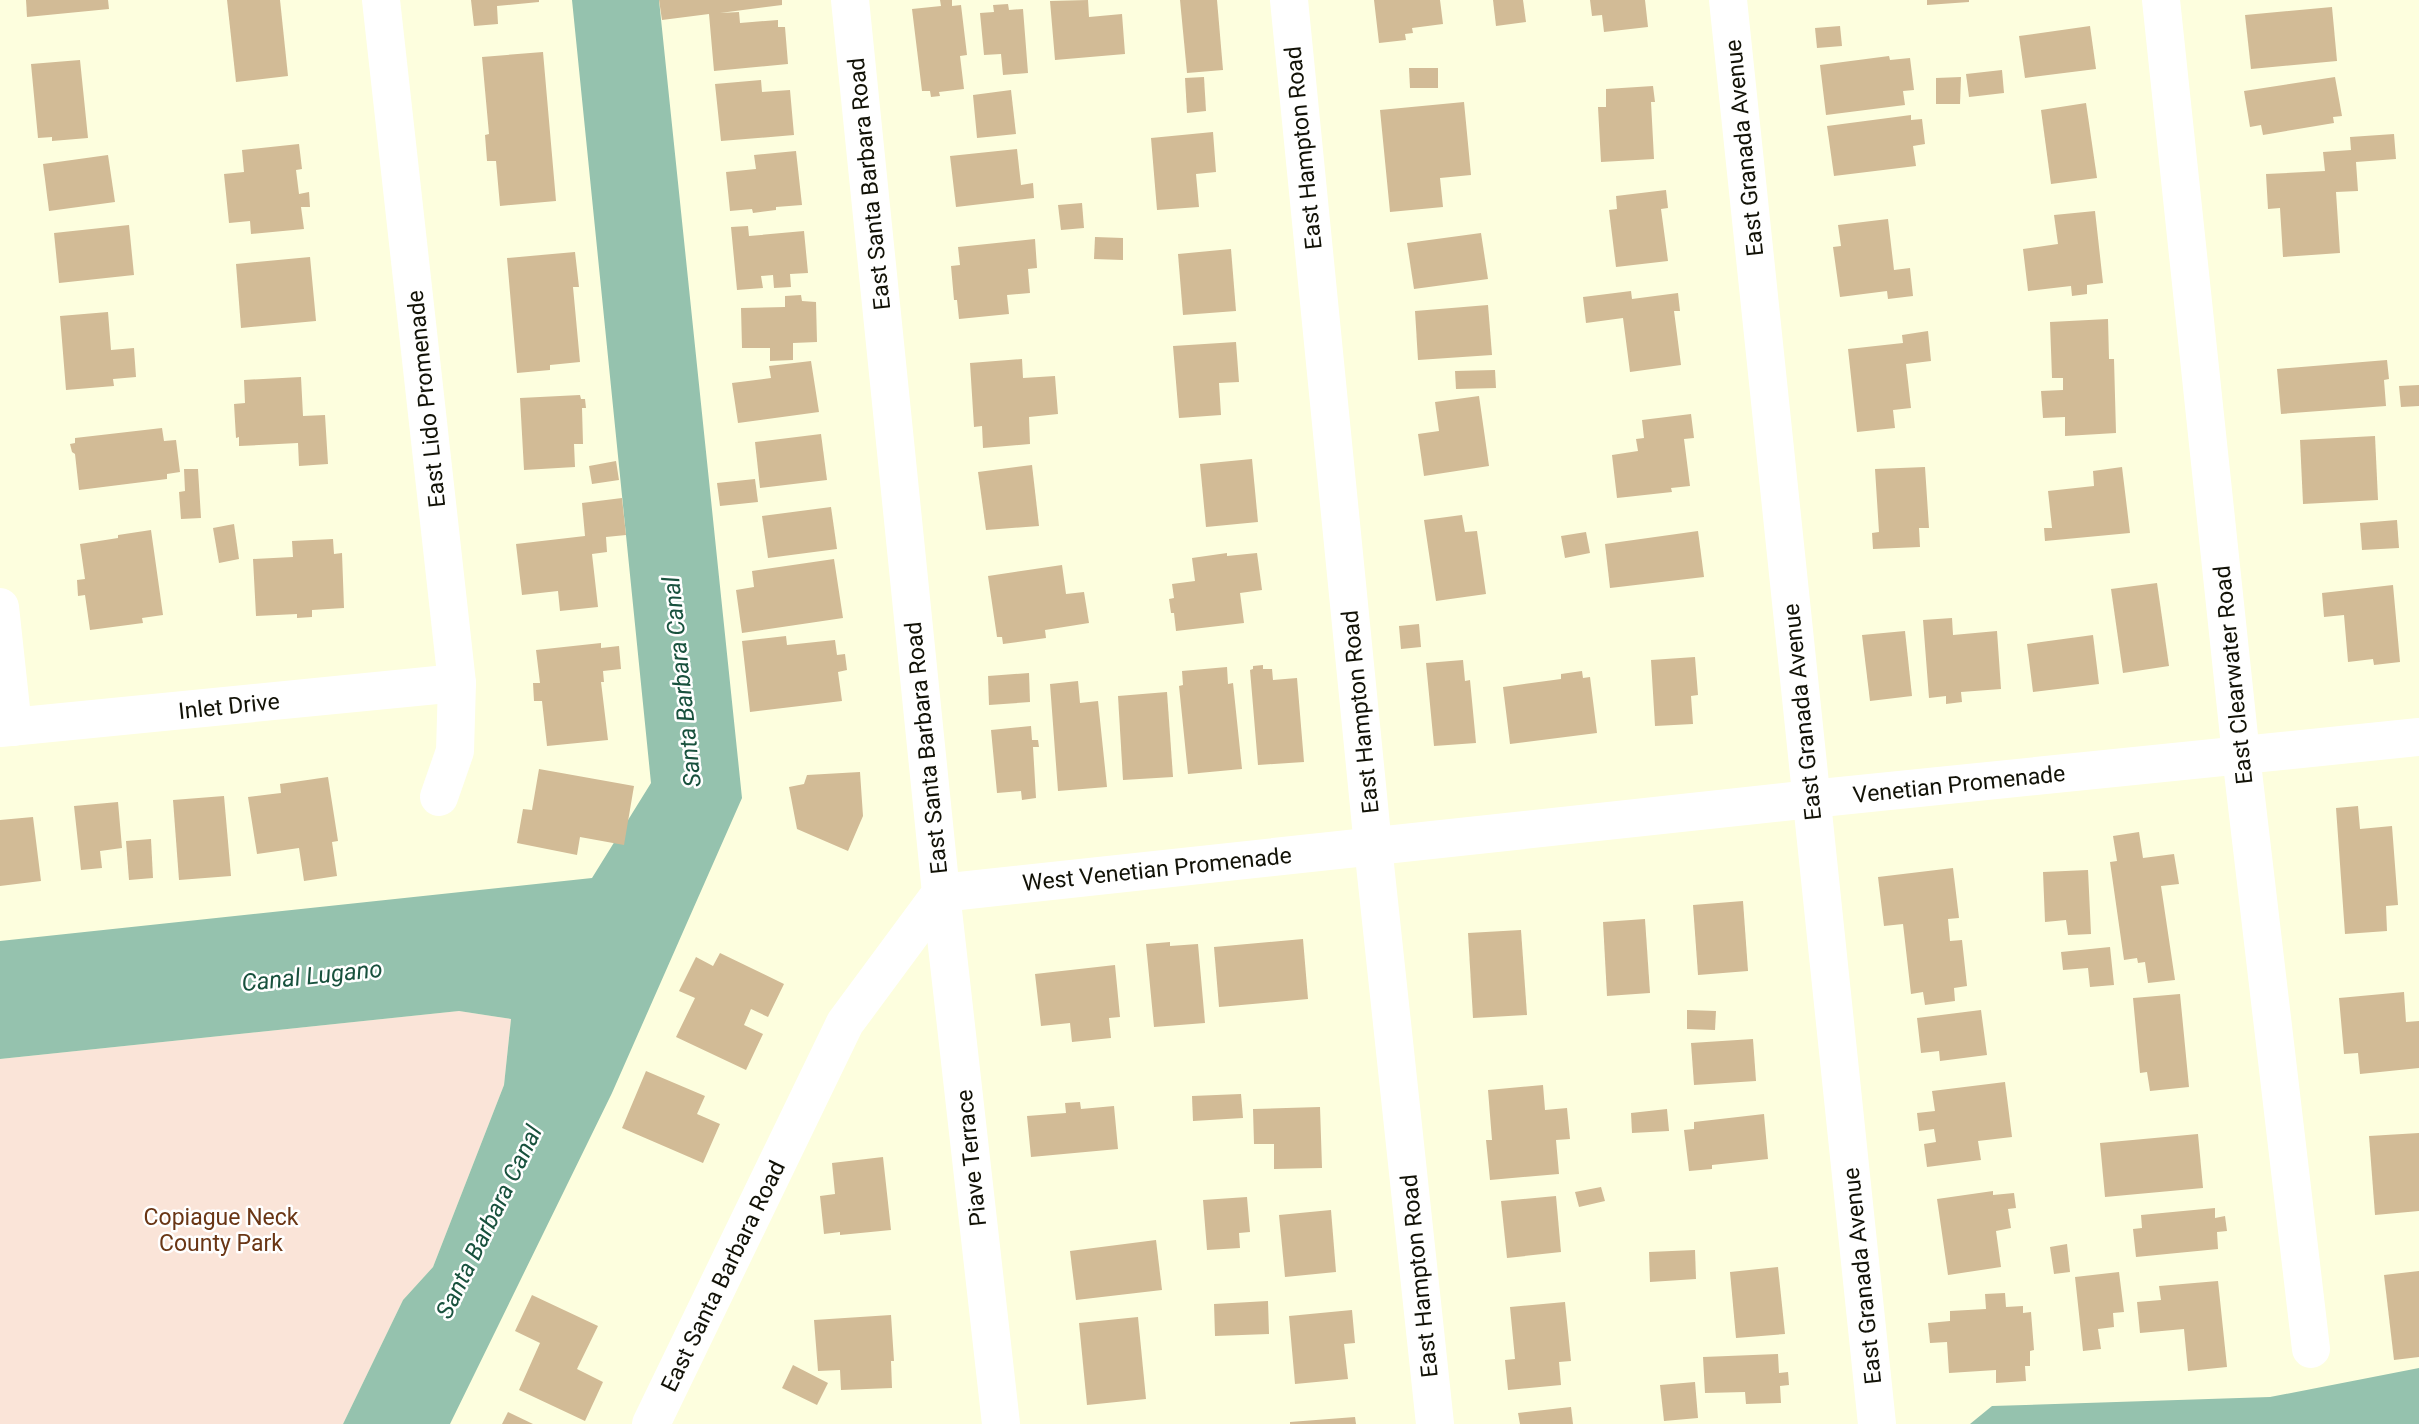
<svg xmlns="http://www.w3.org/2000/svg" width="2419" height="1424" font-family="Roboto,sans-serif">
<rect width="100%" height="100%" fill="#fdfede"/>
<path fill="#fae4d8" d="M459 1011 511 1019 504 1085 433 1267 403 1300 343 1424H0V1059Z"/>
<g fill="#95c2ae">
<path d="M572 0H659L742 798 612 1093 450 1424H343L403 1300 433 1267 504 1085 511 1019 459 1011 0 1059V941L592 878 651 783Z"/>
<path d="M2419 1368V1424H1970L1992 1406 2270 1397Z"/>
</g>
<g fill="#d2bb96">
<path d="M26 0H108L109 9 27 17Z"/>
<path d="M227 0H280L288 76 236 82Z"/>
<path d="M471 0H539V2L497 6 498 24 474 26Z"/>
<path d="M659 0H782V5L720 13 739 12 740 23 778 20V27H785L788 64 714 71 709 14 662 20Z"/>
<path d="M940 0H952V6L961 5 967 55 960 56 964 89 939 92 940 96 931 97 930 91H922L912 9 941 6Z"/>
<path d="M1088 0 1089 17 1122 14 1125 54 1055 60 1050 1Z"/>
<path d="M1180 0H1217L1223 70 1187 73Z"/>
<path d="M1374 0H1440L1443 24 1412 28 1413 33 1405 34 1406 40 1379 43Z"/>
<path d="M1493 0H1523L1526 22 1496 26Z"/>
<path d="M1590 0H1645L1648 27 1604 32 1602 15 1592 16Z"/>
<path d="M1927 0H1969V2L1927 5Z"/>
<path d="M1008 4 1009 10 1023 9 1028 73 1003 75 1001 54 984 55 980 13 994 12 993 5Z"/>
<path d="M2332 7 2337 61 2251 69 2245 15Z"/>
<path d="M1840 26 1842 46 1817 48 1815 28Z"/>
<path d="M2090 26 2096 69 2025 78 2019 36Z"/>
<path d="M543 52 556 201 500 206 496 161H487L485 135 489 134 482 57Z"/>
<path d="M1889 56 1890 60 1910 58 1914 90 1903 91 1905 105 1826 115 1820 65Z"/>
<path d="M80 60 88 138 52 141V137L38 138 31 64Z"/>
<path d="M1409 68H1438V88H1410Z"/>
<path d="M2002 70 2004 93 1969 97 1966 74Z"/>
<path d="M1204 77 1206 111 1187 113 1185 78Z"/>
<path d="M1961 77 1960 104H1936V78Z"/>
<path d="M2335 77 2342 116 2333 117 2334 123 2263 135 2261 125 2250 127 2244 91Z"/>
<path d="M761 80 762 92 790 90 794 135 721 141 715 84Z"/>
<path d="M1653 86 1655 102H1651L1654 159 1601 162 1598 107H1606V89Z"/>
<path d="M1011 90 1016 134 977 138 973 95Z"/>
<path d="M1464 102 1471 175 1440 178 1443 207 1390 212 1380 110Z"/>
<path d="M2086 103 2097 178 2051 184 2041 110Z"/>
<path d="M1911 115V120L1922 119 1925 144 1913 146 1916 166 1834 176 1827 126Z"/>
<path d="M1213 132 1216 172 1196 174 1199 207 1157 210 1151 138Z"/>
<path d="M2394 134 2396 159 2356 162 2358 191 2336 192 2340 253 2283 257 2280 208 2268 209 2266 174 2325 171 2323 152 2351 150 2350 137Z"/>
<path d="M299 144 302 169 296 170 299 194 309 192 310 207H301L304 229 251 234 250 221 229 223 224 174 244 172 242 150Z"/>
<path d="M1017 149 1021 185 1033 183 1034 198 956 207 950 156Z"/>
<path d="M796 151 802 205 776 207V210L753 213 752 209 730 211 726 172 756 169 754 155Z"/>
<path d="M108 155 115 202 49 211 43 164Z"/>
<path d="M1666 190 1668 208 1661 209 1668 261 1616 267 1609 210 1617 209 1616 196Z"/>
<path d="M1082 203 1084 228 1061 230 1058 205Z"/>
<path d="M2095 211 2103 283 2087 285V294L2072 296 2071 286 2028 291 2023 249 2058 244 2054 215Z"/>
<path d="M1888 219 1894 270 1910 268 1913 296 1888 299 1887 291 1840 297 1833 247 1841 246 1838 225Z"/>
<path d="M129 225 134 275 59 283 54 233Z"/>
<path d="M748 226 749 236 804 231 808 273 790 274 791 287 774 288 773 275 761 276 763 288 737 290 731 227Z"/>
<path d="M1481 233 1488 279 1414 289 1407 243Z"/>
<path d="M1095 237 1123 238V260L1094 259Z"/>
<path d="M1035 239 1037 268 1028 269 1030 293 1007 295 1009 314 959 319 957 300H954L951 266 960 265 958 247Z"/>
<path d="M1231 249 1236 311 1183 315 1178 254Z"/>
<path d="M575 252 579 287H573L580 362 550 365V370L517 373 507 258Z"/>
<path d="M310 257 316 321 241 328 236 264Z"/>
<path d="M1631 291 1632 299 1678 293 1680 311H1674L1681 365 1630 372 1623 318 1586 323 1583 297Z"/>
<path d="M801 295 802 301 816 302 817 342 793 343V360L770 361V348H742L741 308 785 307V296Z"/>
<path d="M1488 305 1492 355 1418 360 1415 311Z"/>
<path d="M108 312 111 350 134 348 136 377 113 379 114 386 66 390 60 316Z"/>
<path d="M2108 319 2109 359H2114L2116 433 2065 436V417L2043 418 2041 391 2063 390V378H2052L2050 322Z"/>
<path d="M1928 331 1931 361 1906 364 1911 408 1893 410 1895 428 1857 432 1848 349 1903 343 1902 335Z"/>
<path d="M1236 342 1239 382 1219 383 1221 415 1179 418 1173 346Z"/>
<path d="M1022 359 1023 378 1055 376 1058 414 1029 417 1030 444 983 448 982 426 974 427 970 363Z"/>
<path d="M2387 360 2389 379 2384 380 2386 406 2281 414 2277 369Z"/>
<path d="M811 361 819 412 738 423 732 383 771 378 769 366Z"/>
<path d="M1495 370 1496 388 1456 389 1455 371Z"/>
<path d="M301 377 303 416 325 415 328 464 299 466 298 443 239 446V437L236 438 234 404 245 403 244 380Z"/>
<path d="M2419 385V406L2401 407 2399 386Z"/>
<path d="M580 395 581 399H585L586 408H582L583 444H574L575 467 524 470 520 398Z"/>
<path d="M1479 396 1489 466 1424 476 1418 434 1439 431 1435 402Z"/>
<path d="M1691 414 1694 438 1684 439 1690 486 1671 488 1672 492 1617 498 1612 455 1638 451 1636 439 1644 438 1642 420Z"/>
<path d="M162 428 164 441 176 440 180 472 167 474V479L79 490 75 454 72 452 70 444 75 443V438Z"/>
<path d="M821 434 827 480 760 488 755 442Z"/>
<path d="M2375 436 2378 500 2303 504 2300 440Z"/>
<path d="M1252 459 1258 522 1206 527 1200 464Z"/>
<path d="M616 461 619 480 592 484 589 466Z"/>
<path d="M1032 465 1039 526 986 530 978 472Z"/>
<path d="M1925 467 1929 528H1919L1920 547 1873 549 1872 533 1879 532 1875 469Z"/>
<path d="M2122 467 2130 533 2045 541 2044 528H2052L2048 491 2094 486 2093 471Z"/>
<path d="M184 469H198L201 518 181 519 179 492 185 491Z"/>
<path d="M755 479 758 502 720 506 717 483Z"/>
<path d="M622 498 626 535 606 537 607 552 592 554 598 607 560 611 558 591 522 595 516 544 585 536 582 503Z"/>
<path d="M831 507 837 549 768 558 762 516Z"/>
<path d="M1462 515 1465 532 1477 531 1486 594 1436 601 1424 520Z"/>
<path d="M2397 520 2399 548 2362 550 2360 523Z"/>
<path d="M234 524 239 559 219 563 213 528Z"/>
<path d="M151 530 163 615 142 618 143 623 90 630 85 595 78 596 77 580 85 579 80 544 118 538V535Z"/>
<path d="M1698 531 1704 577 1610 588 1605 544Z"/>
<path d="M1586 532 1590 553 1565 558 1561 536Z"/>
<path d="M333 539 334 554 342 553 344 608 312 610V617L297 618V614L256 616 253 559 293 557 292 541Z"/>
<path d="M1227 553V556L1257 553 1262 590 1240 593 1244 623 1176 631 1174 613H1171L1169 599 1174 598 1172 584 1195 581 1192 558Z"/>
<path d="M834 559 843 618 742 633 736 590 754 587 752 571Z"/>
<path d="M1062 565 1066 594 1084 592 1089 623 1045 630 1046 638 1003 644 1002 637H997L988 576Z"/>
<path d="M2157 583 2169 666 2123 673 2111 589Z"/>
<path d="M2393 585 2400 662 2374 665 2373 659 2348 662 2344 615 2324 617 2322 593Z"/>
<path d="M1952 618 1953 635 1997 631 2001 689 1961 692 1962 702 1946 704V696L1929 698 1923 620Z"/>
<path d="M1419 624 1421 647 1401 649 1399 626Z"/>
<path d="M1905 631 1912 696 1870 701 1862 635Z"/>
<path d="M2093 635 2099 684 2033 692 2027 644Z"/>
<path d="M786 636 787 645 835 640 837 655 845 654 847 670 838 672 842 701 750 712 742 641Z"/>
<path d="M601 643V648L619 646 621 669 603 671 604 682H601L608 740 547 746 542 701H534L533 683H540L536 650Z"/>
<path d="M1695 657 1698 695 1691 696 1693 724 1655 726 1651 660Z"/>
<path d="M1463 660 1465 681 1470 680 1476 743 1434 746 1426 663Z"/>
<path d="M1263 665V669H1272L1273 680 1297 678 1304 762 1258 765 1250 670 1253 669V666Z"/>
<path d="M1227 667 1228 684 1233 683 1242 769 1188 774 1179 686 1183 685 1182 671Z"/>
<path d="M1582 671 1583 678 1590 677 1597 733 1510 744 1503 687 1561 679V674Z"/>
<path d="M1029 673 1030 702 989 705 988 676Z"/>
<path d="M1078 681 1080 703 1098 701 1107 787 1058 791 1050 684Z"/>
<path d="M1167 692 1173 777 1123 780 1118 696Z"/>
<path d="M1031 726 1032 740H1038L1039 747H1033L1036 798 1022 800 1021 791 997 793 991 730Z"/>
<path d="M539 769 634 786 624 845 580 837 577 855 517 843 523 809 532 810Z"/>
<path d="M860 772 863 816 848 851 797 829 789 787 804 784 807 775Z"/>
<path d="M328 777 338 841 332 842 337 876 304 881 299 848 257 854 248 797 281 793 280 784Z"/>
<path d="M224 796 231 876 179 880 173 800Z"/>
<path d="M118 802 122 848 100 851 102 868 81 870 74 806Z"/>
<path d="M2358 806 2360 829 2392 826 2398 905 2386 906 2387 931 2345 934 2336 808Z"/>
<path d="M33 817 41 881 0 886V820Z"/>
<path d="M2139 832 2143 858 2174 854 2179 884 2161 886 2175 980 2148 983 2145 962 2138 963 2137 958 2124 960 2110 862 2117 861 2113 836Z"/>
<path d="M151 839 153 878 129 880 126 841Z"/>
<path d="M1953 868 1959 918 1948 919 1950 941 1962 940 1967 986 1954 988 1955 1001 1925 1005 1923 992 1911 994 1903 924 1884 926 1878 877Z"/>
<path d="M2088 870 2091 934 2068 935 2066 920 2045 922 2043 872Z"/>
<path d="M1743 901 1748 971 1698 975 1693 905Z"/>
<path d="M1645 919 1650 993 1607 996 1603 922Z"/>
<path d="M1521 930 1527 1015 1473 1018 1468 933Z"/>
<path d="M1303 939 1308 999 1219 1007 1214 947Z"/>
<path d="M1170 942V946L1198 944 1205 1023 1154 1027 1146 944Z"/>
<path d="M2110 947 2114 985 2090 987 2088 968 2063 970 2061 952Z"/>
<path d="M720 953 784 984 768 1017 751 1009 744 1025 763 1034 746 1070 676 1037 695 998 679 991 696 957 713 966Z"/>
<path d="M1115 965 1120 1017 1109 1018 1111 1038 1072 1042 1070 1023 1041 1026 1035 974Z"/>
<path d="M2404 992 2406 1022 2419 1021V1068L2360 1074 2358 1053 2344 1054 2339 998Z"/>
<path d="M2180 994 2189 1087 2150 1091 2147 1072 2140 1073 2133 998Z"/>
<path d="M1687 1010 1716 1011 1715 1030 1687 1029Z"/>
<path d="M1981 1010 1987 1055 1940 1061 1939 1051 1921 1053 1917 1018Z"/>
<path d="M1753 1039 1756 1081 1694 1085 1691 1043Z"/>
<path d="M646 1071 705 1096 697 1114 720 1124 703 1163 622 1128Z"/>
<path d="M2005 1082 2012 1137 1978 1141 1981 1160 1927 1167 1924 1144 1936 1142 1934 1129 1919 1131 1917 1113 1935 1111 1932 1091Z"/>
<path d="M1543 1085 1545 1110 1567 1108 1570 1139 1556 1140 1559 1174 1490 1180 1486 1140H1492L1488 1090Z"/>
<path d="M1241 1094 1243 1118 1193 1121 1192 1096Z"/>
<path d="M1080 1102 1081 1109 1114 1106 1118 1149 1031 1157 1027 1116 1066 1113 1065 1103Z"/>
<path d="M1320 1107 1322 1168 1274 1169V1144H1254L1253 1109Z"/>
<path d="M1667 1109 1669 1131 1632 1133 1631 1113Z"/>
<path d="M1764 1114 1768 1159 1712 1165V1169L1689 1171 1684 1130 1694 1129V1122Z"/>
<path d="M2419 1133V1211L2375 1215 2369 1136Z"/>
<path d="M2198 1134 2203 1188 2105 1197 2100 1143Z"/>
<path d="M883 1157 891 1230 840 1235V1232L824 1234 820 1196 835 1194 832 1163Z"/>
<path d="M1601 1187 1605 1201 1579 1207 1575 1192Z"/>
<path d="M1993 1191V1195L2014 1193 2016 1208 2008 1209 2011 1228 1996 1231 2001 1267 1948 1275 1937 1199Z"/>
<path d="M1556 1196 1561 1252 1507 1258 1501 1201Z"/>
<path d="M1247 1197 1250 1232 1239 1233 1240 1248 1207 1250 1203 1200Z"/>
<path d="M2215 1208V1218L2225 1216 2227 1231 2217 1232 2218 1249 2136 1257 2133 1229 2142 1228 2141 1215Z"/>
<path d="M1331 1210 1336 1272 1285 1277 1279 1215Z"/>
<path d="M1156 1240 1162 1290 1076 1300 1070 1251Z"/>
<path d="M2067 1244 2070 1272 2054 1274 2050 1247Z"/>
<path d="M1695 1250 1696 1279 1650 1282 1649 1252Z"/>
<path d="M1778 1267 1785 1334 1736 1338 1730 1272Z"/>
<path d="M2419 1271V1357L2394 1360 2384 1275Z"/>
<path d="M2119 1272 2124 1312 2113 1313 2114 1327 2098 1329 2101 1349 2083 1351 2075 1277Z"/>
<path d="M2218 1281 2227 1367 2188 1371 2184 1329 2140 1333 2137 1302 2161 1300 2159 1286Z"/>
<path d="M2005 1293 2006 1307 2023 1306V1313L2031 1312 2034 1350 2030 1351V1366H2025L2026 1381 1996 1383V1370L1949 1373 1947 1342 1930 1343 1928 1323 1950 1321V1311L1986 1309 1985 1294Z"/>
<path d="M532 1295 598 1326 577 1369 603 1382 585 1421 519 1390 540 1343 515 1331Z"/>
<path d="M1268 1301 1269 1334 1215 1336 1214 1304Z"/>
<path d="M1565 1302 1571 1361 1559 1362 1561 1385 1508 1390 1505 1360 1515 1359 1510 1307Z"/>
<path d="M1352 1310 1355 1343 1344 1344 1348 1379 1295 1384 1289 1316Z"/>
<path d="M891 1315 894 1361H891L892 1388 841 1390 840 1370 818 1371 814 1320Z"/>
<path d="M1138 1317 1146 1399 1087 1405 1079 1323Z"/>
<path d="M1778 1354 1779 1373 1788 1372 1789 1385 1780 1386 1781 1403 1746 1404 1745 1392 1705 1393 1703 1357Z"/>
<path d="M793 1365 828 1383 817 1405 782 1388Z"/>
<path d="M1695 1382 1698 1418 1664 1421 1660 1385Z"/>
<path d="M1571 1407 1573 1424H1520L1518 1413Z"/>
<path d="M508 1412 533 1424H502Z"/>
<path d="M1355 1417 1356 1424H1290V1422Z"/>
</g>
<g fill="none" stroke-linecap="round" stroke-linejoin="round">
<g stroke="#fff" stroke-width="38">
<path d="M381 0 457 683 455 751 439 797"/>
<path d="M1289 0 1373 846 1435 1424"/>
<path d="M1728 0 1877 1424"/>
<path d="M2161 0 2241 755 2311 1349"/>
<path d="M0 607 13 727"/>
<path d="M0 728 457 683"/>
<path d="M651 1424 845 1023 941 893 850 0"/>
<path d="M1001 1424 941 893 1811 799 2419 737"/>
</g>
</g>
<g text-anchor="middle" stroke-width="5" stroke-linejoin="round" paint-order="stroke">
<g font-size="23" fill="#121207" stroke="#fff">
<text transform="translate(1303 148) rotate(-96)" y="8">East Hampton Road</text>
<text transform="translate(1744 148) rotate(-96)" y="8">East Granada Avenue</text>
<text transform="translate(869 184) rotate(-96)" y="8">East Santa Barbara Road</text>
<text transform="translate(426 399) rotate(-96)" y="8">East Lido Promenade</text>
<text transform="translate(2233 675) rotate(-96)" y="8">East Clearwater Road</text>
<text transform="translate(229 706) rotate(-6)" y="8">Inlet Drive</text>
<text transform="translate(1360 712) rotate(-96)" y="8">East Hampton Road</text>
<text transform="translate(1802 712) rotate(-96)" y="8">East Granada Avenue</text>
<text transform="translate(926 748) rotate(-96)" y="8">East Santa Barbara Road</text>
<text transform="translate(1959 784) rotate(-6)" y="8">Venetian Promenade</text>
<text transform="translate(1157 869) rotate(-6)" y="8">West Venetian Promenade</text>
<text transform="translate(971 1158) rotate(-96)" y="8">Piave Terrace</text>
<text transform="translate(723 1276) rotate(-64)" y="8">East Santa Barbara Road</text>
<text transform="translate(1419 1276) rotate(-96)" y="8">East Hampton Road</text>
<text transform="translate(1862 1276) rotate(-96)" y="8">East Granada Avenue</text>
</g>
<g font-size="23" fill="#6a3615" stroke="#fff">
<text x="221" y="1225">Copiague Neck<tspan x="221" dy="26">County Park</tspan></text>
</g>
<g font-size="24" font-style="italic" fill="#18513d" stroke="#fff">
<text transform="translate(682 682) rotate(-96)" y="8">Santa Barbara Canal</text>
<text transform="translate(312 976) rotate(-6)" y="8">Canal Lugano</text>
<text transform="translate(489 1222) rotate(-64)" y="8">Santa Barbara Canal</text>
</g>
</g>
</svg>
